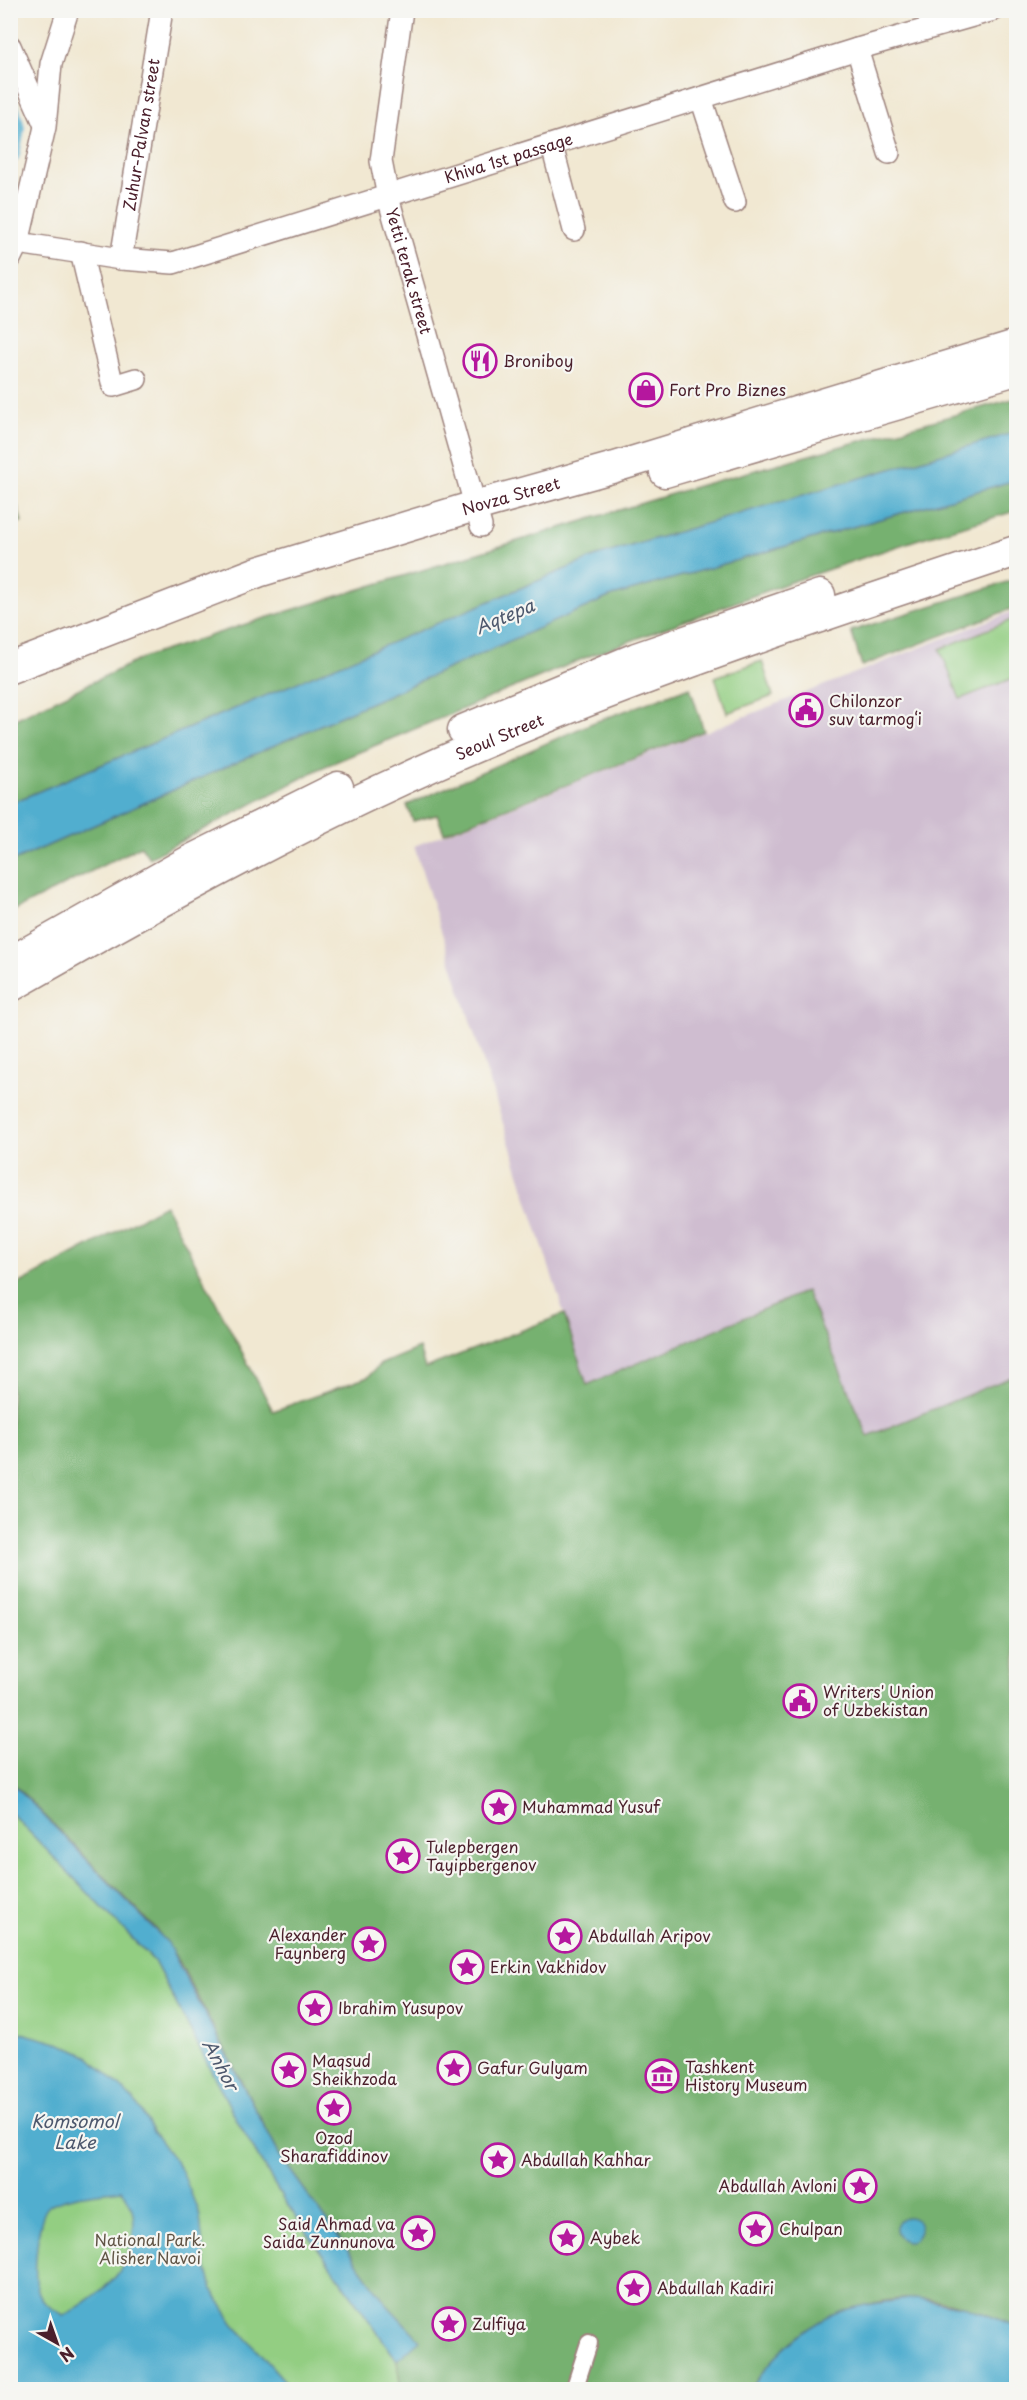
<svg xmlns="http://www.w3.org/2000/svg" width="1027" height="2400" font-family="'Playpen Sans',sans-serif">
<rect width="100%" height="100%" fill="#f6f6f2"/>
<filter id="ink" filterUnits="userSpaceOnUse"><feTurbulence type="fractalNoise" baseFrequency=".0167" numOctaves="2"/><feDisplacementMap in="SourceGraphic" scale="12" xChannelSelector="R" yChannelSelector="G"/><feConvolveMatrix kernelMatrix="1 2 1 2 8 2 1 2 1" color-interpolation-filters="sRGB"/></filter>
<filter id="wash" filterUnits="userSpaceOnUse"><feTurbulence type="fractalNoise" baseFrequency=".008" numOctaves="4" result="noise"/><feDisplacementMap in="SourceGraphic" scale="24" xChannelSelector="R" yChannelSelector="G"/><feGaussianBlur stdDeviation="1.35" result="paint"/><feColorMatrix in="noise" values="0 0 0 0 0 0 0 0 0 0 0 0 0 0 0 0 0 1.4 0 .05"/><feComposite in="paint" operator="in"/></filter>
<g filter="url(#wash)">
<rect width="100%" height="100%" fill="#f1e8d2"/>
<path fill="#cfbdd0" d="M1016 610V1375L868 1436 805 1291 587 1385 414 846Z"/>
<g fill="#93ce82" stroke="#6e7656" stroke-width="1.5">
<path d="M1016 618V677L960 699 940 649Z"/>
<path d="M762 661 773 696 727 713 715 677Z"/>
<path d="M11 1813 154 1961 240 2126 282 2197 397 2360 401 2389H11Z"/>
</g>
<g fill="#76b170" stroke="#60684e" stroke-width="1.5">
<path d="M1016 398V432L597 556 11 803V721L145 657 246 624 701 485Z"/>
<path d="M1016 480V511L919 539 791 582 592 655 321 768 149 858 141 846 11 912V862L609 597Z"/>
<path d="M11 485 22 522 11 524H10Z"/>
<path d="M1016 579V607L862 666 851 631Z"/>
<path d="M690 687 704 731 444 833 437 815 413 821 407 805 592 723Z"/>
<path d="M165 1205 273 1411 368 1377 379 1365 419 1348 425 1368 564 1314 587 1385 806 1291 868 1436 1016 1375V2326C993 2317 968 2306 943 2301 870 2288 789 2327 751 2389H401L397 2360 419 2339 389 2307 280 2156 180 1963 156 1929 11 1781V1288Z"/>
</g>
<g fill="#51aecf" stroke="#4e667d" stroke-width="1.5" fill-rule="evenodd">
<path d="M1016 432V480L609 597 11 862V803L597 556Z"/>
<path d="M10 1781 167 1942 280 2156 389 2307 420 2340 397 2360 282 2197 240 2126 154 1961 11 1813Z"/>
<path d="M11 2030 61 2044 89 2057 134 2100 153 2131 182 2171 200 2216 204 2258 212 2289 233 2323 292 2389H11ZM121 2190C142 2211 134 2249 119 2272 110 2286 79 2308 64 2315 54 2309 41 2304 38 2291 33 2275 37 2216 49 2206 63 2195 103 2193 121 2190Z"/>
<circle cx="908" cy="2229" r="12"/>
<path d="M916 2298 967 2307 1016 2326V2389H751C769 2360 801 2329 833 2315 859 2303 889 2302 916 2298Z"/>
</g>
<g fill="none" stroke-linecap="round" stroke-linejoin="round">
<path stroke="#51aecf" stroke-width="20" d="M10 110 15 128 10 154"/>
</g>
</g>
<g filter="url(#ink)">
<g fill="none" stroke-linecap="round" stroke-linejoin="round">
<defs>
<path id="pedestrian" d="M574 2390 589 2343"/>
<g id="minor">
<path id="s1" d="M402 10 381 161 388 197 481 526"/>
<path d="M10 46 44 123"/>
<path d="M857 49 889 153"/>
<path d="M701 98 735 202"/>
<path d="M552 146 574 230"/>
<path id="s2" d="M18 243 121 259 173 263 857 49 994 10"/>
<path d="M81 252 113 386 136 379"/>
<path d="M10 259 18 243 45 127 51 64 68 10"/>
<path id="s3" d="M121 259 162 10"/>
</g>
<g id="secondary">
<path d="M665 472 1016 370"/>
<path id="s4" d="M10 668 258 572 475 506 615 467 1016 345"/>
<path d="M463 730 636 658 820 595"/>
<path d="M10 962 189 861 338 787"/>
<path id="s5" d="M10 987C167 897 325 810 492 740 663 667 840 610 1016 551"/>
</g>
</defs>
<use href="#pedestrian" stroke="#9e847e" stroke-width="20"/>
<use href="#minor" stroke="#9e847e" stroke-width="24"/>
<use href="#secondary" stroke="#9e847e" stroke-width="33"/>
<use href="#pedestrian" stroke="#fff" stroke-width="16"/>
<use href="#minor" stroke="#fff" stroke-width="21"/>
<use href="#secondary" stroke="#fff" stroke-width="30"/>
</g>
</g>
<defs>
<symbol id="restaurant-ring" viewBox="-11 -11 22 22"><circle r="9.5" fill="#f6f6f2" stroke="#b5179e" stroke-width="1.5"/><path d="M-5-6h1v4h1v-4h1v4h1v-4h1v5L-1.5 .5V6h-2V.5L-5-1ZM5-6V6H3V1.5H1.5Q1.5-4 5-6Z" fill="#b5179e"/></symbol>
<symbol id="shop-ring" viewBox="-11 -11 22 22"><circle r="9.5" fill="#f6f6f2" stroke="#b5179e" stroke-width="1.5"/><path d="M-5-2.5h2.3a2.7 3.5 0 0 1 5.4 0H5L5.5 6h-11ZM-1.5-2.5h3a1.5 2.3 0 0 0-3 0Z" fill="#b5179e"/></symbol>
<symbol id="civic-ring" viewBox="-11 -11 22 22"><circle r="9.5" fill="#f6f6f2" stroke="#b5179e" stroke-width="1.5"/><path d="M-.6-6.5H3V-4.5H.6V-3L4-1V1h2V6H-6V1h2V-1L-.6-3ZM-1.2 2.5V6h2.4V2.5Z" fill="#b5179e"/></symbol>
<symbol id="sight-ring" viewBox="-11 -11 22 22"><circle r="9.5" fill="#f6f6f2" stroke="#b5179e" stroke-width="1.5"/><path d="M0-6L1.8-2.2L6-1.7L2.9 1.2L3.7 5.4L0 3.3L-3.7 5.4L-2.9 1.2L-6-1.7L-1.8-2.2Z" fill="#b5179e"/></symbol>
<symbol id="museum-ring" viewBox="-11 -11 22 22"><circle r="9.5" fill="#f6f6f2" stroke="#b5179e" stroke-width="1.5"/><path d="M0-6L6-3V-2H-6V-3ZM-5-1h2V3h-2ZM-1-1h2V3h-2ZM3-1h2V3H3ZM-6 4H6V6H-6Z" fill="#b5179e"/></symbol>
</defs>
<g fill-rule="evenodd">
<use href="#restaurant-ring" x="461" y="342" width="38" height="38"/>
<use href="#shop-ring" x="627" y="371" width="38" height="38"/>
<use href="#civic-ring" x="787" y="691" width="38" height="38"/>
<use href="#civic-ring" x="781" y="1682" width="38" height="38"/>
<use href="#sight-ring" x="480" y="1788" width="38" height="38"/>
<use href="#sight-ring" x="384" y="1837" width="38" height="38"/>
<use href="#sight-ring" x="546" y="1917" width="38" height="38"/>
<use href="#sight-ring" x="350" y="1925" width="38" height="38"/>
<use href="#sight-ring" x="448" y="1948" width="38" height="38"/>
<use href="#sight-ring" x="296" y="1989" width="38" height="38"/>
<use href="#sight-ring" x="435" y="2049" width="38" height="38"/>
<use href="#sight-ring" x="270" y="2051" width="38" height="38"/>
<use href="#museum-ring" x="643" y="2057" width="38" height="38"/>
<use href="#sight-ring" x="315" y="2089" width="38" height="38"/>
<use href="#sight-ring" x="479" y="2141" width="38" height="38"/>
<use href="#sight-ring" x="841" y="2167" width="38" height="38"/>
<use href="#sight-ring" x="737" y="2210" width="38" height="38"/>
<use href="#sight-ring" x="399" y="2214" width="38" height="38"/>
<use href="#sight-ring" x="548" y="2219" width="38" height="38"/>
<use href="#sight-ring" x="615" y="2269" width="38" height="38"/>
<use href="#sight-ring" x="430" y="2305" width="38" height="38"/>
</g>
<g text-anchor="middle" stroke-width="4.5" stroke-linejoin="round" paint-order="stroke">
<g font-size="16" fill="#4a1f2b" stroke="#f6f6f2">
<text dy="6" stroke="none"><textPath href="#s3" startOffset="126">Zuhur-Palvan street</textPath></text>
<text dy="6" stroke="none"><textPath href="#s2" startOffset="508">Khiva 1st passage</textPath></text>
<text dy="6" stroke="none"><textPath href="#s1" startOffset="266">Yetti terak street</textPath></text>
<text dy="6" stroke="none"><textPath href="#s4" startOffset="530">Novza Street</textPath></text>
<text dy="6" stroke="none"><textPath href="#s5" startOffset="550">Seoul Street</textPath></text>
</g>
<g font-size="16" fill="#4a1f2b" stroke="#f6f6f2" text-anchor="start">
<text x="503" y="367">Broniboy</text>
<text x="669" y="396">Fort Pro Biznes</text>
<text x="829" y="707">Chilonzor<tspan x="829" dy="18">suv tarmog‘i</tspan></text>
<text x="823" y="1698">Writers' Union<tspan x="823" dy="18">of Uzbekistan</tspan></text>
<text x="522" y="1813">Muhammad Yusuf</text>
<text x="426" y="1853">Tulepbergen<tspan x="426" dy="18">Tayipbergenov</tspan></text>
<text x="346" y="1941" text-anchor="end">Alexander<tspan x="346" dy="18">Faynberg</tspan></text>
<text x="588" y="1942">Abdullah Aripov</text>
<text x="490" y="1973">Erkin Vakhidov</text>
<text x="338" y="2014">Ibrahim Yusupov</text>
<text x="312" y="2067">Maqsud<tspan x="312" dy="18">Sheikhzoda</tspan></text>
<text x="685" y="2073">Tashkent<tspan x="685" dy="18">History Museum</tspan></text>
<text x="477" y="2074">Gafur Gulyam</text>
<text x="334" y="2144" text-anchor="middle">Ozod<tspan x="334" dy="18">Sharafiddinov</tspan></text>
<text x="521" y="2166">Abdullah Kahhar</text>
<text x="837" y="2192" text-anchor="end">Abdullah Avloni</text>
<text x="395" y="2230" text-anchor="end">Said Ahmad va<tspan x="395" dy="18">Saida Zunnunova</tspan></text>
<text x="779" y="2235">Chulpan</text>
<text x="590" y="2244">Aybek</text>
<text x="657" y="2294">Abdullah Kadiri</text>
<text x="472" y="2330">Zulfiya</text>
</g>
<g font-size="16" fill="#605445" stroke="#f6f6f2">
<text x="150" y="2246">National Park.<tspan x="150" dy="18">Alisher Navoi</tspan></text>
</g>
<g font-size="18" font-style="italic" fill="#4d586d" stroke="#f6f6f2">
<text transform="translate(505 617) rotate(-23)" y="6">Aqtepa</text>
<text transform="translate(220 2065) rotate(62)" y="6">Anhor</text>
<text x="75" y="2128">Komsomol<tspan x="75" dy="21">Lake</tspan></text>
</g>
</g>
<rect width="1027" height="2400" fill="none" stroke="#f6f6f2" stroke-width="36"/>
<g transform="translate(57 2343) rotate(140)" stroke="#f6f6f2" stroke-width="4.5" paint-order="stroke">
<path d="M0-4.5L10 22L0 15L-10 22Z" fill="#4a1f2b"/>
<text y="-9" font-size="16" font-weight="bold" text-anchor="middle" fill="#4a1f2b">N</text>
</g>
</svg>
